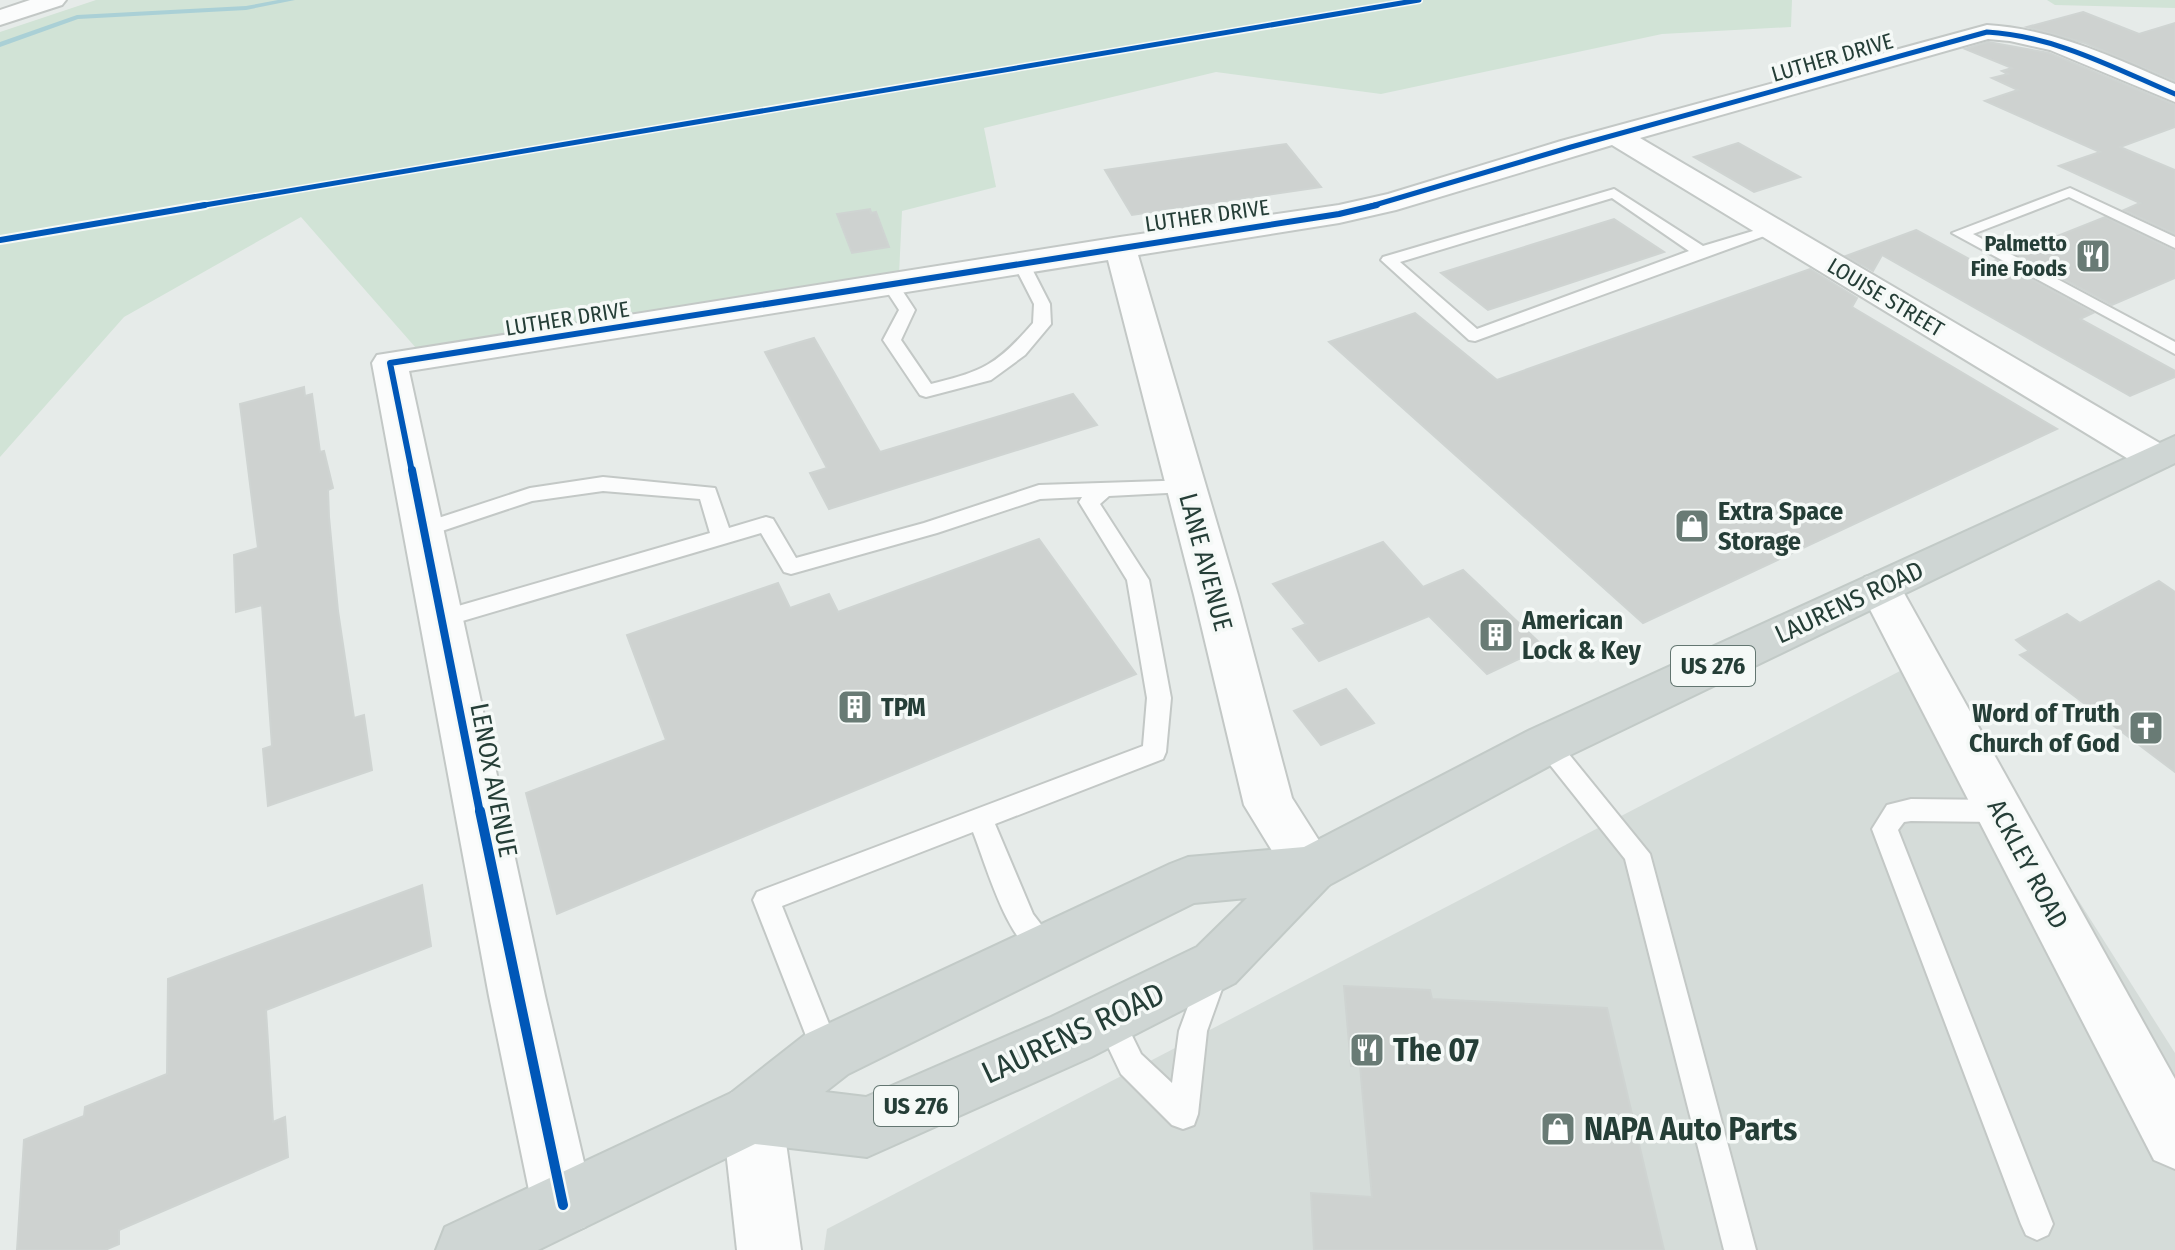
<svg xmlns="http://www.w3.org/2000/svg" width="2175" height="1250" font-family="'Fira Sans Condensed',sans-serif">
<rect width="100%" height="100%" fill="#e6ebe9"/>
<path fill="#d5dcd9" d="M1925 658 2175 1053V1250H824L827 1229Z"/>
<g fill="#d1e3d6">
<path d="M96 0H1792L1791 27 1662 34 1381 94 1216 72 984 128 996 187 902 211 899 275 416 348 301 217 124 317 0 457V32Z"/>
<path d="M2047 0H2175V8L2055 5Z"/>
</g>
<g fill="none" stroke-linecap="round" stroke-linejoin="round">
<path fill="#aad0d6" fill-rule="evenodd" d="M278 0H295L246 10 78 19 0 47V42L77 15 246 6Z"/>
</g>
<g fill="#ced2d0" stroke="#cfd4d2" stroke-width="2">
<path d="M2083 12 2139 34 2175 23V81L2085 43 2027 27Z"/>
<path d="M1988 42 2049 53 2175 105V127L2120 147 2175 170V234L2124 210 2140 203 2059 166 2100 152 1985 101 2018 90 1992 78 2008 74 2002 71 2012 68 1965 49Z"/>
<path d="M1738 143 1800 177 1754 192 1694 157Z"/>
<path d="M1286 144 1321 187 1132 215 1105 170Z"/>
<path d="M870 209 871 213 876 212 889 247 852 253 837 214Z"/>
<path d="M2105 217 2175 251V278L2112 305 2015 253Z"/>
<path d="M1614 219 1664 252 1488 310 1441 273Z"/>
<path d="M1916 230 1982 266 1996 260 2093 313 2080 319 2175 371V377L2130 396 1882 255 1873 271 1846 256Z"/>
<path d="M1810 269 1857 298 1852 307 2057 429 1643 623 1329 342 1415 313 1497 380Z"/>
<path d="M814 338 880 452 1073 394 1097 425 829 509 810 473 827 468 765 352Z"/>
<path d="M304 387 305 396 312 394 320 452 324 451 333 488 328 490 329 517 338 611 354 718 364 715 372 770 268 806 263 749 272 746 262 605 236 612 234 555 258 548 240 404Z"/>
<path d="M1039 539 1136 674 557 914 526 793 666 740 627 635 778 583 790 608 829 594 838 612Z"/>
<path d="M1383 542 1423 587 1463 570 1544 647 1487 674 1429 616 1319 661 1293 629 1306 624 1273 584Z"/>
<path d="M2159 581 2175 592V772L2020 655 2029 651 2016 640 2067 614 2080 623Z"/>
<path d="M1346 689 1374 723 1321 745 1294 711Z"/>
<path d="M422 885 431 946 266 1010 273 1122 285 1117 288 1157 119 1230V1244L105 1250H17L24 1140 84 1116 85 1107 167 1074 168 979Z"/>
<path d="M1344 986 1430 990 1432 999 1607 1008 1664 1250H1314L1311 1193 1372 1197 1360 1066H1351Z"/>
</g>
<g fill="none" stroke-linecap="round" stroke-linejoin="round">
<defs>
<g id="service">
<path d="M2070 188 2175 237V248L2069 197 1973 234 2175 342V354L1952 233Z"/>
<path d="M1614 189 1703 246 1773 225 1781 230 1475 341 1469 340 1381 260 1383 257ZM1612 198 1689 251 1477 329 1400 262Z"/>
<path d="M1021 258 1029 263 1050 304 1051 324 1025 355 991 380 926 397 920 395 883 340 899 310 882 284 884 281H896L915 310 901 340 931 384C983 371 997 365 1033 323L1034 304 1013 263Z"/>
<path d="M603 477 715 488 729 528 766 517 773 519 796 558 924 523 1039 485 1193 480 1196 485 1193 490 1186 492 1109 496 1100 504 1149 580 1171 698 1166 752 1163 759 995 824 1033 914 1059 948 1055 957 1045 961C1008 947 987 867 973 832L782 906 841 1054 837 1064 827 1068 817 1064 753 900 757 892 1143 746 1147 698 1127 580 1079 502 1082 497 1040 499 937 533 791 574 784 572 761 533 442 627 434 625 431 619 434 613 710 533 700 499 603 491 532 501 424 537 417 535 414 530 417 525 530 488Z"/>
<path d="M1547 734 1555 737 1650 854 1756 1250H1724L1625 859 1539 751 1535 744 1539 737Z"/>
<path d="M1911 799 1999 800 2008 804 2012 811 2008 818 1999 822 1911 821 1904 822 1898 830 2053 1224 2048 1235 2037 1240 2026 1235 2021 1224 1872 829 1887 805Z"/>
<path d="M1214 959 1224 963 1228 972 1207 1031 1198 1114 1194 1125 1183 1129 1172 1125 1121 1074 1094 1017 1098 1007 1108 1003 1118 1007 1141 1054 1172 1083 1179 1031 1204 963Z"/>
</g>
<g id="minor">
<path d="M30 0H66L62 5 0 25V10Z"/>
<path d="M1987 25C2055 29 2114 58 2175 84V102L2050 50 2010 41 1988 39 1640 138 2168 448 2173 457 2168 466 2154 470 2140 466 1612 145 1396 210 1339 223 1138 255 1238 595 1292 798 1337 869 1329 885 1311 892 1293 885 1244 805 1194 595 1108 260 409 371 545 996 594 1205 585 1227 563 1236 541 1227 532 1205 489 996 372 363 377 355 1120 237 1339 205 1388 194 1561 141Z"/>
<path d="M1880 573 1895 577 2175 1079V1169L2154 1160 1859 588 1865 577Z"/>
<path d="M752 1084 773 1093 782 1114 801 1250H737L722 1114 731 1093Z"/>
</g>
<path id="primary" d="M2175 436V463L1564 758 1329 885 1235 983 1091 1057 867 1157 755 1144 538 1250H436L445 1227 731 1093 806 1034 1170 864 1188 857 1304 847 1530 730ZM1247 898 1197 947 1051 1017 866 1097 825 1092 848 1074 1194 903Z"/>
</defs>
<use href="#service" stroke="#c3c8c6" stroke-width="4"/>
<use href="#minor" stroke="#c3c8c6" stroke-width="4"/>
<use href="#primary" stroke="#c2cac7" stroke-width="4"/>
<use href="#service" fill="#fbfcfc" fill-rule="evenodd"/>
<use href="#minor" fill="#fbfcfc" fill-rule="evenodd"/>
<use href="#primary" fill="#cfd6d4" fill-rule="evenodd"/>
<defs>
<g id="cycleway-far3">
<path d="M193 207 1419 0"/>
<path d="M1368 207 1571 147 1987 32C2055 36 2114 68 2175 94"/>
</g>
<g id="cycleway-far2">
<path d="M0 240 205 205"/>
<path d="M412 472 390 363 1339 214 1377 205"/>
</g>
<path id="cycleway-far1" d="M412 470 480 813"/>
<path id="cycleway" d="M480 811 563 1205"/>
</defs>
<use href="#cycleway-far3" stroke="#f5f9f7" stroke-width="8"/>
<use href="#cycleway-far2" stroke="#f5f9f7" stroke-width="10"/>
<use href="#cycleway-far1" stroke="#f5f9f7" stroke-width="13"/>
<use href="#cycleway" stroke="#f5f9f7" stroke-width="15"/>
<use href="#cycleway-far3" stroke="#0057b8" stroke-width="5"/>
<use href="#cycleway-far2" stroke="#0057b8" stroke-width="6"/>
<use href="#cycleway-far1" stroke="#0057b8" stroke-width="8"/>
<use href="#cycleway" stroke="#0057b8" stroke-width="10"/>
</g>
<defs>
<symbol id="restaurant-square" viewBox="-11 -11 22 22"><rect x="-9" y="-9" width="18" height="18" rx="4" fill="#697b75" stroke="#f5f9f7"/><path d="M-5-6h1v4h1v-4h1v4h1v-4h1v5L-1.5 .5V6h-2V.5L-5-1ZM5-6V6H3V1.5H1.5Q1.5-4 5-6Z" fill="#fff"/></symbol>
<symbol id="shop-square" viewBox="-11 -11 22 22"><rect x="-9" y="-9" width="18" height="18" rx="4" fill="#697b75" stroke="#f5f9f7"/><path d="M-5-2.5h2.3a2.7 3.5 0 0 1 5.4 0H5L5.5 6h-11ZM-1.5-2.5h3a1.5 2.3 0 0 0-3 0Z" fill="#fff"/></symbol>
<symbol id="building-square" viewBox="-11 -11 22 22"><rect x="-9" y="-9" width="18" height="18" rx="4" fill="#697b75" stroke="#f5f9f7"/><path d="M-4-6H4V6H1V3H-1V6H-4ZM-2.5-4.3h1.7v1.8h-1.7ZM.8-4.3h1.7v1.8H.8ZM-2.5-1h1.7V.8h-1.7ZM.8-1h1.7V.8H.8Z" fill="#fff"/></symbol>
<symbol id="church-square" viewBox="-11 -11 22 22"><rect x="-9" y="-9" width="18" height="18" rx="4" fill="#697b75" stroke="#f5f9f7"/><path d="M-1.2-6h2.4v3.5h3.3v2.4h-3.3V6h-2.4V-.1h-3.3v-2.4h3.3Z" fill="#fff"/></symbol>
</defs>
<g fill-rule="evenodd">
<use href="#restaurant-square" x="2073" y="236" width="40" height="40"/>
<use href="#shop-square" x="1672" y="506" width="40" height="40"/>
<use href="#building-square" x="1476" y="615" width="40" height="40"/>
<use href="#building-square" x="835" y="687" width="40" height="40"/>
<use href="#church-square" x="2126" y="708" width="40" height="40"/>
<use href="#restaurant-square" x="1347" y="1030" width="40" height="40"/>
<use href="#shop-square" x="1538" y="1109" width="40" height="40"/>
</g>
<g text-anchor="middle" stroke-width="7" stroke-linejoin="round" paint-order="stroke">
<g font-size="22" fill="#253e37" stroke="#f5f9f7">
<text transform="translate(1832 57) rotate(-16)" y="8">LUTHER DRIVE</text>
<text transform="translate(1207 215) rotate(-8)" y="8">LUTHER DRIVE</text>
<text transform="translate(1886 297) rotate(31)" y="8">LOUISE STREET</text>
<text transform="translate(567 318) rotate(-9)" y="8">LUTHER DRIVE</text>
</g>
<g font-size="22" font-weight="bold" fill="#253e37" stroke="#f5f9f7" text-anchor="end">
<text x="2067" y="251">Palmetto<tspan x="2067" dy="25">Fine Foods</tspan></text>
</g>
<g fill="#f5f9f7" stroke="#637671" stroke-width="2">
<rect x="1671" y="646" width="84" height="40" rx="6"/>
<rect x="874" y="1086" width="84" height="40" rx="6"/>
</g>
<g font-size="24" font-weight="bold" fill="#253e37">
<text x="1713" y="674">US 276</text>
<text x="916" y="1114">US 276</text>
</g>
<g font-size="26" font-weight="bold" fill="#253e37" stroke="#f5f9f7" text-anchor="start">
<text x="1718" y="520">Extra Space<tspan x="1718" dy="30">Storage</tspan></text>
<text x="1522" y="629">American<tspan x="1522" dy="30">Lock &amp; Key</tspan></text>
<text x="881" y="716">TPM</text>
<text x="2120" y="722" text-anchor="end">Word of Truth<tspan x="2120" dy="30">Church of God</tspan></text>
</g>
<g font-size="26" fill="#253e37" stroke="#f5f9f7">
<text transform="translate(1206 562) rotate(75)" y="9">LANE AVENUE</text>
<text transform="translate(1849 602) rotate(-25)" y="9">LAURENS ROAD</text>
<text transform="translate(494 780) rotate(79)" y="9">LENOX AVENUE</text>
<text transform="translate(2028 864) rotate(62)" y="9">ACKLEY ROAD</text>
</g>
<g font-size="32" fill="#253e37" stroke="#f5f9f7">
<text transform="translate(1073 1033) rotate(-25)" y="11">LAURENS ROAD</text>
</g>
<g font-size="32" font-weight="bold" fill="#253e37" stroke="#f5f9f7" text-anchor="start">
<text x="1393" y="1061">The 07</text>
<text x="1584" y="1140">NAPA Auto Parts</text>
</g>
</g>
</svg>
